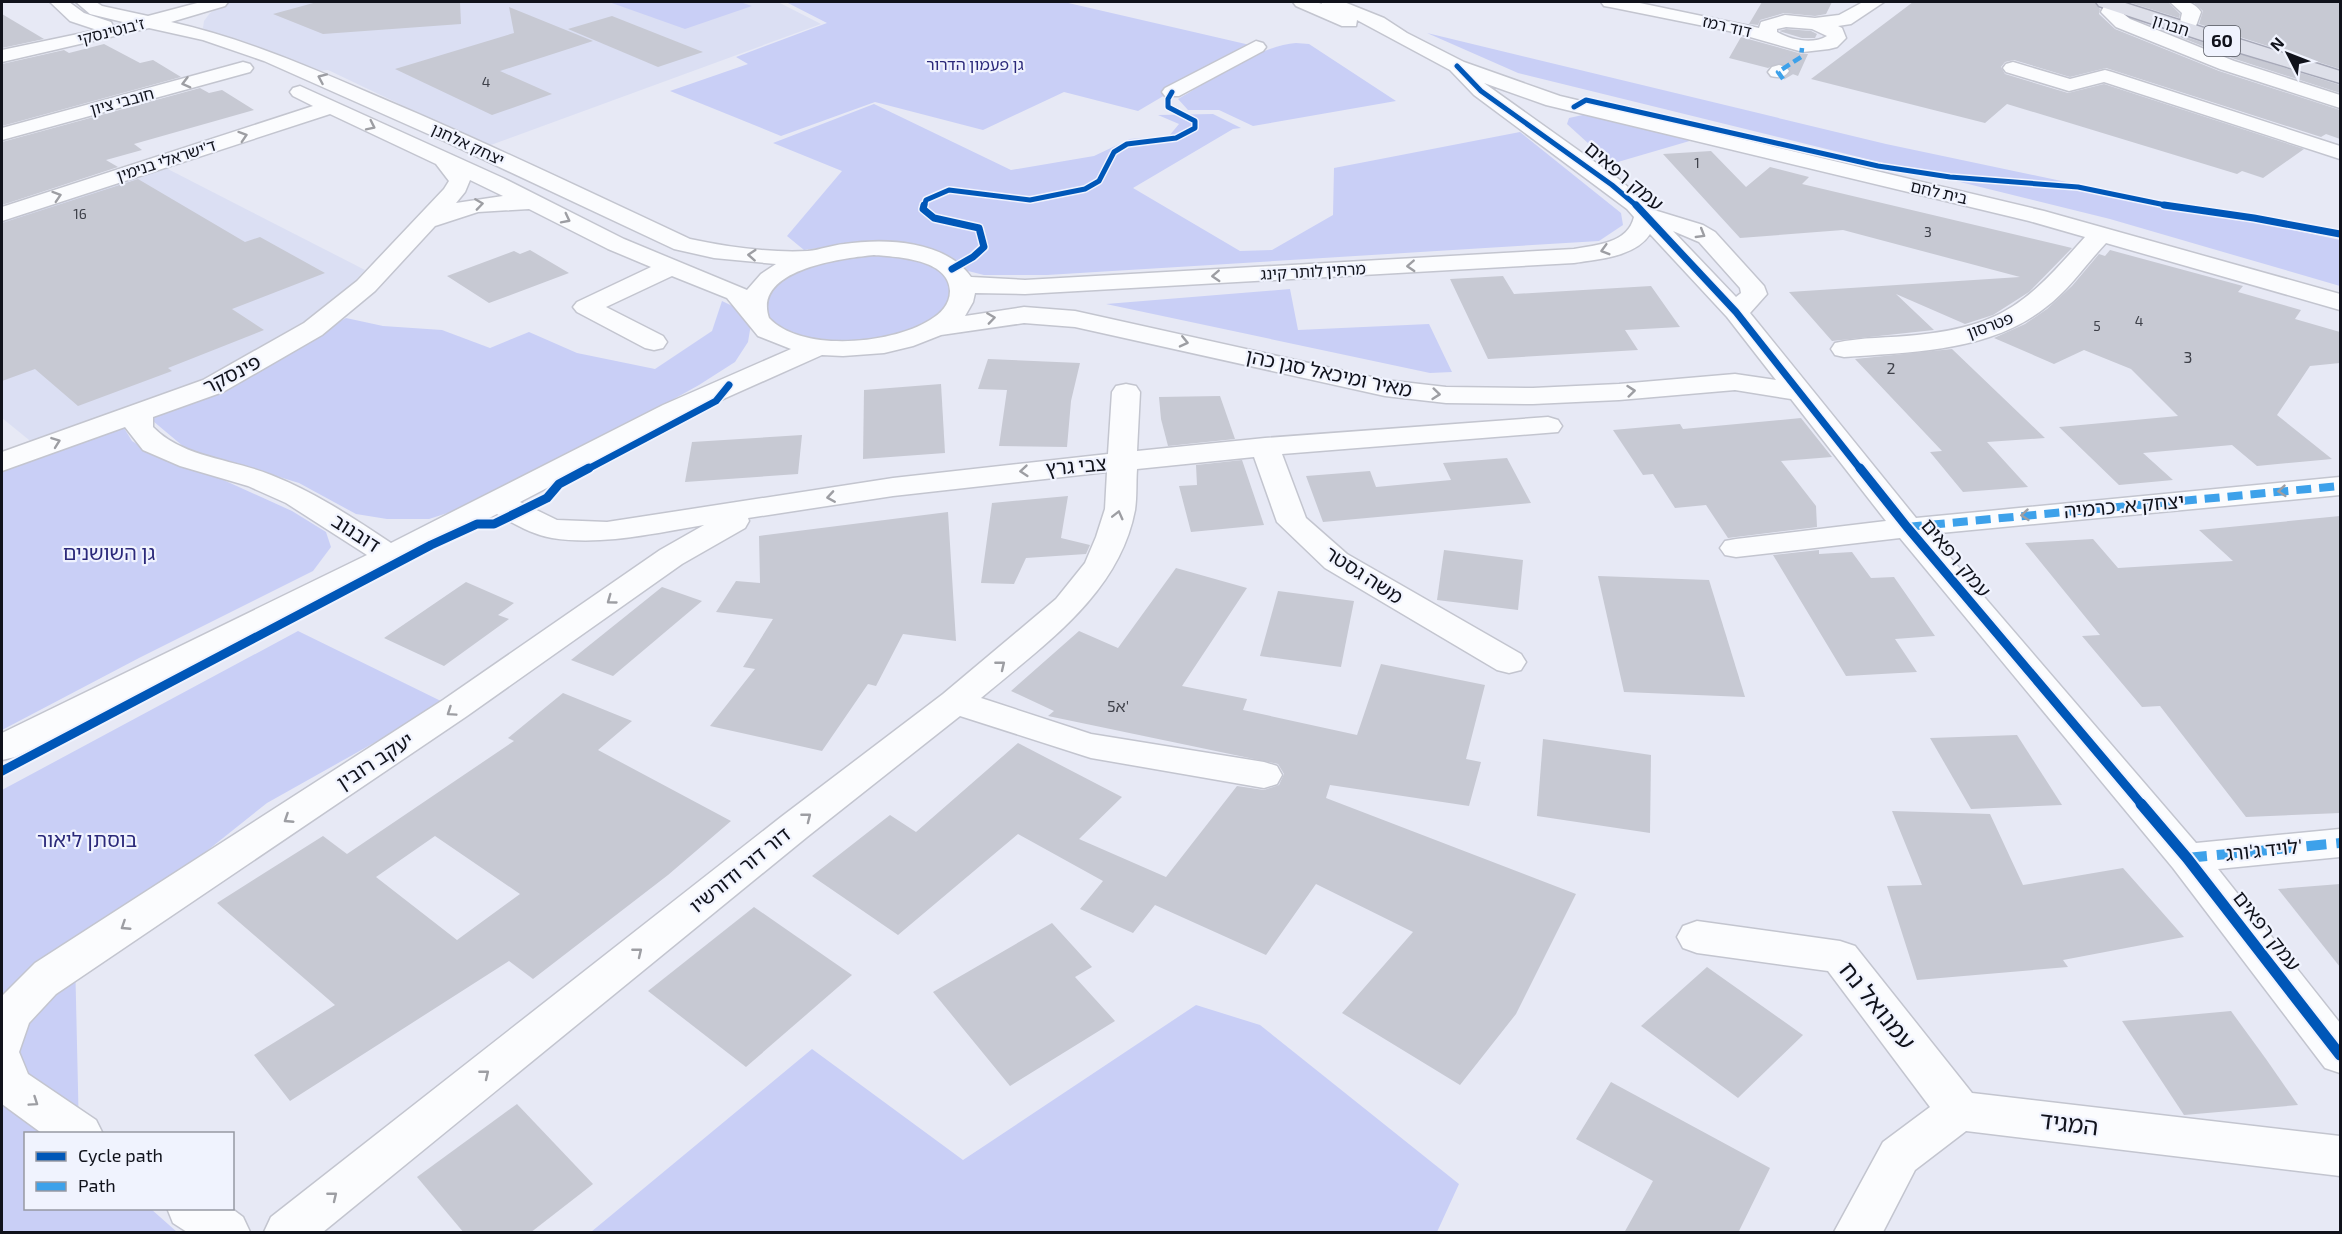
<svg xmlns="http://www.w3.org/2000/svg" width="2342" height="1234" font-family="'Exo 2','Noto Sans Hebrew',sans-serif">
<rect width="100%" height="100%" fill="#e7e9f5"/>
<g fill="#dbdff3">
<path d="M228 2H778L821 24 488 146 328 70 308 72 209 36 203 28 204 21 210 13Z"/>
<path d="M160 165 365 270 337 301 271 349 216 379 34 444 2 418V216Z"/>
</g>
<g fill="#c9cff6">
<path d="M609 2H740L752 6 685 29Z"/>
<path d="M786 2H1064L1250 45 1138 111 1064 92 983 130 875 102 781 136 670 91 748 64 736 57 827 23Z"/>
<path d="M1427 33 1886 144 2340 240V286L2110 219 1518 73Z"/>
<path d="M1296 43 1309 44 1396 101 1253 126 1219 110H1188L1178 99C1212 80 1258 46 1296 43Z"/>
<path d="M874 104 1011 170 1094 156 1130 139 1169 136 1179 124 1158 115 1213 114 1241 128 1233 129 1133 188 1240 251 1272 250 1333 215 1334 168 1520 132 1621 213 1623 225 1599 241 1047 275H984L964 270 937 255 840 245 804 250 787 236 842 171 773 143Z"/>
<path d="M1587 114 1693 140 1611 164 1567 124 1569 118Z"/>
<path d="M878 250 949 270 951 311 914 334 820 345 769 327 762 289 779 273Z"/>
<path d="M1290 289 1298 330 1429 324 1452 372 1430 373 1106 304Z"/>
<path d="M722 301 743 311 751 324 748 342 735 362 699 385 593 444 469 506 429 519H387L356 514 299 483 237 464 190 452 147 416 300 344 346 318 383 326 442 330 490 348 529 332 577 353 655 369 712 331Z"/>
<path d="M121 423 132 441 156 456 208 473 292 511 326 532 331 547 313 571 139 658 2 730V467Z"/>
<path d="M298 631 445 703 267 803 75 956 79 1133 26 1134V1208L151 1209 177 1232H2V790Z"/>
<path d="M1196 1005 1260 1025 1459 1184 1437 1232H591L812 1049 963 1160Z"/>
</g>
<g fill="#c7c9d3" fill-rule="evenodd">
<path d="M317 2H460L461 24 323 34 273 14Z"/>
<path d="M1762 2H1832L1826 14 1815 16 1784 13 1760 20 1758 25 1749 24Z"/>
<path d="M1913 2H2094L2100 9 2099 14 2115 29 2219 71 2340 110V139L2326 134 2321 137 2106 68 2070 77 2014 60 2005 62 2001 67 2005 74 2068 93 2104 84 2304 149 2263 178 2242 171 2237 174 2007 104 1985 123 1811 79Z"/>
<path d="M2128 2H2168L2180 14 2179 18Z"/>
<path d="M2193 2H2340V69L2199 24 2203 11Z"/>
<path d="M509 7 593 41 500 71 552 94 492 115 395 69 514 33Z"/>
<path d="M2 14 44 39 2 48Z"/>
<path d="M612 16 703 52 658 67 568 29Z"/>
<path d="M1786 29 1811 31 1817 34 1815 38H1802L1779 31Z"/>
<path d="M2160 29 2340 85V93L2235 59Z"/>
<path d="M1741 37 1802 54H1808L1798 76 1790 73 1791 71 1788 66 1780 63 1768 68 1729 58Z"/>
<path d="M104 44 140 63 153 60 181 77 2 126V64L64 50 69 53Z"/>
<path d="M200 88 209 93 222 90 254 110 134 144 142 150 106 160 118 167 2 205V142Z"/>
<path d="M1711 151 1746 187 1770 167 1809 177 1802 184 2072 248 2029 292 1993 315 1965 324 1896 294 1934 330 1832 341 1789 292 2020 277 1843 230 1740 238 1663 154Z"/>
<path d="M138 179 245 242 260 237 325 273 232 309 264 330 168 368 172 371 78 406 35 369 2 381V223Z"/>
<path d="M530 250 569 273 489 303 447 276 514 251 520 254Z"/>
<path d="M2110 250 2243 286 2238 292 2301 310 2295 319 2340 332V363L2310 366 2277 415 2332 459 2257 466 2232 445 2143 453 2173 480 2119 485 2059 427 2178 416 2131 369 2084 350 2054 364 1994 338 2025 324 2047 309 2072 286 2099 254 2105 256Z"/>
<path d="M1503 276 1514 294 1651 286 1680 327 1625 330 1638 350 1488 359 1450 279Z"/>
<path d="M1952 349 2045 438 1987 442 2028 487 1963 492 1930 452 1942 451 1855 359Z"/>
<path d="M988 359 1080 363 1071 401 1067 447 999 446 1007 390 978 389Z"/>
<path d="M941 384 945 453 863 459 864 390Z"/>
<path d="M1220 396 1235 439 1168 446 1161 419 1159 397Z"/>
<path d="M1801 418 1832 457 1781 461 1816 506 1817 527 1728 538 1706 505 1675 508 1653 474 1643 475 1613 430 1680 424 1683 429Z"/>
<path d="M802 435 798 474 685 482 692 442Z"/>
<path d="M1507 458 1531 503 1323 522 1306 476 1370 471 1376 487 1451 480 1443 463Z"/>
<path d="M1242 460 1264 525 1191 532 1179 486 1197 485 1196 465Z"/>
<path d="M1068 496 1061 538 1090 545 1086 554 1026 558 1014 584 981 583 992 503Z"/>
<path d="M948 512 956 641 903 634 876 686 868 684 822 751 710 726 755 669 743 667 773 619 716 612 736 581 760 583 759 536Z"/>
<path d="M2340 516V813L2246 817 2160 706 2142 707 2082 636 2100 635 2025 543 2093 539 2118 568 2233 561 2199 530Z"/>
<path d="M1444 550 1523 560 1518 610 1437 600Z"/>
<path d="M1819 550V554L1852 552 1871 578 1894 577 1935 636 1895 639 1917 672 1846 676 1773 555Z"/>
<path d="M1176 568 1247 588 1182 686 1247 699 1243 710 1357 735 1381 664 1485 685 1466 759 1481 762 1469 806 1330 785 1326 798 1576 894 1516 1014 1460 1085 1342 1013 1413 932 1316 884 1266 955 1155 905 1133 933 1080 909 1103 881 1018 834 898 935 812 876 890 815 916 832 1018 743 1122 797 1079 839 1166 877 1237 786 1264 790 1279 785 1284 774 1278 764 1048 716 1054 711 1011 691 1079 631 1118 648Z"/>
<path d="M1598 576 1709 580 1745 697 1624 692Z"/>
<path d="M466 582 514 603 498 615 509 619 444 666 384 638Z"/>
<path d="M662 587 702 601 613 676 571 660Z"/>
<path d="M1278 591 1354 601 1341 667 1260 656Z"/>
<path d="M563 693 632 721 598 750 731 821 668 875 533 979 509 961 290 1101 254 1055 335 1005 217 903 323 836 347 854 514 741 508 738ZM435 836 520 894 457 940 376 877Z"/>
<path d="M2017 735 2062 805 1971 809 1930 738Z"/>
<path d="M1543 739 1651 755 1650 833 1537 816Z"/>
<path d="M1892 811 1990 814 2023 885 2123 868 2184 937 2063 960 2068 967 1917 980 1887 886 1922 885Z"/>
<path d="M2340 884V967L2278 889Z"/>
<path d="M754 907 852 975 746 1067 648 991Z"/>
<path d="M1052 923 1092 967 1075 977 1115 1021 1010 1086 933 992Z"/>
<path d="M1707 967 1803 1035 1738 1098 1641 1026Z"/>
<path d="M2231 1011 2266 1059 2298 1105 2184 1115 2122 1021Z"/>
<path d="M1611 1082 1770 1168 1738 1233H1624L1653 1181 1576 1139Z"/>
<path d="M517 1104 593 1184 530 1233H464L417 1177Z"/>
</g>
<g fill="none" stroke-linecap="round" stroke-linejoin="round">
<path stroke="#c7c9d4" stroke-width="20" stroke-dasharray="20 10" stroke-linecap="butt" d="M1779 71 1794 62"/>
<defs>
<g id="minor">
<path d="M50 2H69L84 13 111 22 113 26 127 23 90 14 76 2H96L102 6 148 16 201 2H228L225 6 171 22C247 39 316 70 388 101 490 144 589 192 690 239 727 247 770 253 808 251 820 250 832 245 844 244 885 238 945 240 971 277L1025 280 1574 249C1597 245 1628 243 1634 217L1627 209 1474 95 1450 70 1357 20 1356 26H1342L1296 6 1293 2H1316L1322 4 1321 2H1344L1384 18 1407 33 1464 62 1560 96 2044 211 2340 294V310L2106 243C2086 264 2069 290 2046 307 1990 352 1912 352 1844 357L1835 355 1831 349 1835 343C1861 337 1890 338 1917 335 2005 326 2029 300 2085 237L2029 221 1546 105 1484 83 1620 180 1654 210 1703 225 1715 232 1764 286 1767 294 1750 313 1916 518 2340 477V495L1930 534 2196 843 2340 829V857L2218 869 2340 1023V1073L2325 1068 2173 868 1900 538 1736 557 1725 555 1720 548 1725 541 1736 539 1886 521 1791 399 1735 390 1619 400 1533 404 1446 403 1385 396 1075 327 1024 323 941 335 913 346 884 353 843 356 822 355 683 417 520 502 557 520 607 522 893 478 1108 454 1112 392 1116 386 1126 384 1136 386 1140 392 1137 451 1265 438 1548 417 1558 420 1562 426 1558 432 1282 454 1306 518 1347 554 1521 654 1526 662 1521 670 1509 673 1497 670 1325 568 1277 522 1254 457 1137 469C1136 482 1137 497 1135 510 1119 595 1042 646 981 698L1091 734 1264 762 1277 766 1282 775 1277 784 1264 788 1091 758 960 716 807 837 323 1232H264L271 1217 781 817 943 694 1056 599 1085 563 1096 537 1105 509 1107 472 893 496 748 518 749 521 745 528 682 564 467 716 56 994 29 1023 19 1052 28 1074 96 1120 103 1134H43L2 1104V996L35 963 443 700 660 550 704 525C655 533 602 546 552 538 533 535 514 524 497 514L15 757 2 760V733L367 555 286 503 248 486 180 466 143 450 125 427 2 471V452L203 380 304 323 357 281 444 189 449 181 436 164 330 114 2 221V207L313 106 293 96 290 92 293 88 300 86 503 178 624 239 747 290 761 274 776 264 714 258 674 249 444 141 264 61 203 40 149 28 2 62V50L97 30 70 21ZM470 180 503 196 456 203 465 192ZM529 209 608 249 651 267 577 302 573 307 577 312 645 348 654 350 663 348 667 342 663 336 606 307 672 276 727 298 758 336 791 349 663 405 391 543C352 517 314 492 271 475 233 459 183 458 153 427V417L223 392 322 335 375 291 435 226 478 212ZM1673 231 1699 242 1740 288 1741 293 1736 297ZM1650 234 1727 317 1776 380 1735 374 1619 384 1533 388 1446 387 1385 380 1075 311 1024 307 965 316 973 302 975 293 1025 294 1574 263C1599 259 1635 257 1650 234ZM874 255C898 257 949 259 950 291 950 305 940 314 930 320 892 344 802 353 769 318 752 269 844 258 874 255Z"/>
<path d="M1601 2H1635L1759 28 1761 22 1785 15 1815 18 1839 15 1863 2H1884L1851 24 1838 26 1842 28 1846 38 1837 47 1829 49 1803 52 1729 31 1610 7 1604 6ZM1786 27 1812 29 1827 36C1812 45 1791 40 1777 32V29Z"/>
<path d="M2106 2H2120L2122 5 2120 11 2130 19 2234 61 2340 95V108L2220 69 2116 27 2101 12Z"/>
<path d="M2170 2C2183 1 2193 0 2201 12L2196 26H2182L2180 22 2182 13Z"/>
<path d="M1256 41 1263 43 1266 47 1263 51 1179 96H1165L1162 92 1165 88Z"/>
<path d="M243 62 250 64 253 68 250 72 2 140V128Z"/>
<path d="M2013 62 2070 79 2105 70 2112 72 2340 146V159L2104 82 2069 91 2006 72 2003 68 2006 64Z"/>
<path d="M1779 65 1786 67 1789 71C1784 78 1779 78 1771 76L1768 72 1772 67Z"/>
<path d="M1697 921 1840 941 1855 946 1972 1093 2340 1136V1176L1966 1131 1915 1170 1883 1232H1834L1883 1142 1930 1107 1828 971 1697 953 1683 948 1677 937 1683 926Z"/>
<path d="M167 1208H231L243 1217 250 1232H187L173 1223Z"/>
</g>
<path id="highway" d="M2096 2H2122L2340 71V83L2234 51 2099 6Z"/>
</defs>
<use href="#minor" stroke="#c3c5cf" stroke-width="3"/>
<use href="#highway" stroke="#a7a9b8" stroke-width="3"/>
<use href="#minor" fill="#fbfcfe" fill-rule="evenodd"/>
<use href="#highway" fill="#dddfe9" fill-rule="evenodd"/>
<path stroke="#3da1ea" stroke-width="4.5" stroke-dasharray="9 4.5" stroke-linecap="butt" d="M1783 79 1778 72 1801 57 1802 48"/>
<path stroke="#3da1ea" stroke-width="8" stroke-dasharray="15 8" stroke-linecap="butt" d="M1907 527 2340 486"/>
<path stroke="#3da1ea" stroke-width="10" stroke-dasharray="20 10" stroke-linecap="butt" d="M2187 858 2340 843"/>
<defs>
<g id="cycleway-far3">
<path d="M1457 66 1481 91 1612 185 1638 207"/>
<path d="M1574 107 1586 100 1878 166 1950 177 2078 187 2175 207"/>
<path d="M924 207 926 200 949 190 1030 200 1085 189 1099 181 1114 152 1127 144 1176 138 1195 128V121L1168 107V99L1172 92"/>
</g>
<g id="cycleway-far2">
<path d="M924 205 923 209 934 218 979 228 984 247 973 257 952 269"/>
<path d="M1636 205 1736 312 1861 470"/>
<path d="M2164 205 2254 218 2340 234"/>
<path d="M586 470 716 401 729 385"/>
</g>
<g id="cycleway-far1">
<path d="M1860 468 1907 527 2143 806"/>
<path d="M2 771 431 545 477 524H494L547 498 559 484 589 468"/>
</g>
<path id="cycleway" d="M2141 804 2187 858 2340 1055"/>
</defs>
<use href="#cycleway-far3" stroke="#f0f3fe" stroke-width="8"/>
<use href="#cycleway-far2" stroke="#f0f3fe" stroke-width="10"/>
<use href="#cycleway-far1" stroke="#f0f3fe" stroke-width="13"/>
<use href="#cycleway" stroke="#f0f3fe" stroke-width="15"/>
<use href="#cycleway-far3" stroke="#0057b8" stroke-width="5"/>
<use href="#cycleway-far2" stroke="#0057b8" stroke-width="7"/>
<use href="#cycleway-far1" stroke="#0057b8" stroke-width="9"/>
<use href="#cycleway" stroke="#0057b8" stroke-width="11"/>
</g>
<defs><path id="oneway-chevron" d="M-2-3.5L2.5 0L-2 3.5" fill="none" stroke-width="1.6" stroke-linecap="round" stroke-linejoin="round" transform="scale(1.5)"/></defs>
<g stroke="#9d9ea3">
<use href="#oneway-chevron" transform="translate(322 78) rotate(-156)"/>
<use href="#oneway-chevron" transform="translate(186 83) rotate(165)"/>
<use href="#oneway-chevron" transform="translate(371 126) rotate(26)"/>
<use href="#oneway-chevron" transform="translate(243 136) rotate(-18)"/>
<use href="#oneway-chevron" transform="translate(57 196) rotate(-18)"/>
<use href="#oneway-chevron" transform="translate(479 204) rotate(-8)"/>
<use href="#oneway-chevron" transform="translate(566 219) rotate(27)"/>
<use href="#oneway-chevron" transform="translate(1701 234) rotate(31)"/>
<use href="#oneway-chevron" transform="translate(1605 250) rotate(164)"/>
<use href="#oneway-chevron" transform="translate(752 255) rotate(-176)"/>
<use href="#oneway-chevron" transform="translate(1411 266) rotate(177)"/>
<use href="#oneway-chevron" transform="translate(1216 276) rotate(177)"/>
<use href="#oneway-chevron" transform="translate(991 318) rotate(-8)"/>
<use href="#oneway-chevron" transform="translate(1184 342) rotate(13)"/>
<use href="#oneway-chevron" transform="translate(1631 391) rotate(-6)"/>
<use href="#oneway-chevron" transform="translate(1436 394) rotate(6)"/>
<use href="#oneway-chevron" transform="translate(56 442) rotate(-20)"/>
<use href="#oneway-chevron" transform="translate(1024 471) rotate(175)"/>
<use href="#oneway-chevron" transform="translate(2282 491) rotate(175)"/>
<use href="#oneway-chevron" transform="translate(831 497) rotate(171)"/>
<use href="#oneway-chevron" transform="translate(1118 515) rotate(-76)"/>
<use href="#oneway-chevron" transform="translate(2025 515) rotate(175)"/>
<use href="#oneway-chevron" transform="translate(611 600) rotate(144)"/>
<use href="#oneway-chevron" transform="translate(1001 665) rotate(-39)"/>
<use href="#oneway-chevron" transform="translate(451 712) rotate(146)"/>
<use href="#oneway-chevron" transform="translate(807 817) rotate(-38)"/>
<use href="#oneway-chevron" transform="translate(288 819) rotate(147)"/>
<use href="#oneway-chevron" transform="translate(125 926) rotate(147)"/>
<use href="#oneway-chevron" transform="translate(638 952) rotate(-39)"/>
<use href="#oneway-chevron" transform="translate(485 1074) rotate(-39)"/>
<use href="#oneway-chevron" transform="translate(34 1102) rotate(34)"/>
<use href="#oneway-chevron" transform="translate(333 1196) rotate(-39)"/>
</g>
<g text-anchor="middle" stroke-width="4.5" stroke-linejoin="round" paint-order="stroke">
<g font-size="14" fill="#3e4049">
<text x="486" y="87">4</text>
<text x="1697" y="168">1</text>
<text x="80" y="219">16</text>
<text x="1928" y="237">3</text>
<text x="2139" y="326">4</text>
<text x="2097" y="331">5</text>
</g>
<g font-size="16" fill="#10121b" stroke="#f0f3fe">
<text transform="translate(2171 25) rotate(18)" y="6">חברון</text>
<text transform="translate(1727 26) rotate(13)" y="6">דוד רמז</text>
<text transform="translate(111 31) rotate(-14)" y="6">ז'בוטינסקי</text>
<text transform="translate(122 101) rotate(-15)" y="6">חובבי ציון</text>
<text transform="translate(468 144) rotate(25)" y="6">יצחק אלחנן</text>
<text transform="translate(166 160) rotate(-18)" y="6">ד'ישראלי בנימין</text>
<text transform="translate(1939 192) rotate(13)" y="6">בית לחם</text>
<text transform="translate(1313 271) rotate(-3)" y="6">מרתין לותר קינג</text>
<text transform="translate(1990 325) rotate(-20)" y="6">פטרסון</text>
</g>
<g font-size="16" fill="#2b297a" stroke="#f0f3fe">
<text x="975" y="70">גן פעמון הדרור</text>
</g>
<g font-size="16" fill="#3e4049">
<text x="2188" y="363">3</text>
<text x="1891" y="374">2</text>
<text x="1118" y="712">5א'</text>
</g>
<rect fill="#f0f3fe" stroke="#53565f" stroke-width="1.5" x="2204" y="26" width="36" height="30" rx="4.5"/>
<g font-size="18" font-weight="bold" fill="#10121b">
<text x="2222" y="47">60</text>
</g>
<g font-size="20" fill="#10121b" stroke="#f0f3fe">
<text transform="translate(1624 176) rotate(40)" y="7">עמק רפאים</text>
<text transform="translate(1329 373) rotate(12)" y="7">מאיר ומיכאל סגן כהן</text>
<text transform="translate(232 374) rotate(-27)" y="7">פינסקר</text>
<text transform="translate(1076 466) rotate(-5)" y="7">צבי גרץ</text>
<text transform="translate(2124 506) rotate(-5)" y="7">יצחק א. כרמיה</text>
<text transform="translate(356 533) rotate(33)" y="7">דובנוב</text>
<text transform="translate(1956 558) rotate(50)" y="7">עמק רפאים</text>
<text transform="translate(1364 575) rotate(33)" y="7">משה גסטר</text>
<text transform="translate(375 761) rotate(-33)" y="7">יעקב רובין</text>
<text transform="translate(2264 850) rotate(-6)" y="7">לויד ג'ורג'</text>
<text transform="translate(740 870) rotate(-39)" y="7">דור דור ודורשיו</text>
<text transform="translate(2267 931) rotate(52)" y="7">עמק רפאים</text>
</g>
<g font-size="20" fill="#2b297a" stroke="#f0f3fe">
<text x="109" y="560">גן השושנים</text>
<text x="87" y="847">בוסתן ליאור</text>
</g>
<g font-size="24" fill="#10121b" stroke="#f0f3fe">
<text transform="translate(1877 1006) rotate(51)" y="8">עמנואל נח</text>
<text transform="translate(2069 1124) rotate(7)" y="8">המגיד</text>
</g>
</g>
<rect width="2342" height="1234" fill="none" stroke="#10121b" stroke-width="6"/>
<rect x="24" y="1132" width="210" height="78" fill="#f0f3fe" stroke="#9699a3" stroke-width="1.5"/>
<rect x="36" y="1152" width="30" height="9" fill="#0057b8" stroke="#9699a3" stroke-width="1.5"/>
<text x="78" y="1162" font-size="18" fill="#10121b">Cycle path</text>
<rect x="36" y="1182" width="30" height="9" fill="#3da1ea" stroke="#9699a3" stroke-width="1.5"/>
<text x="78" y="1192" font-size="18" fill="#10121b">Path</text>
<g transform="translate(2288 54) rotate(312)" stroke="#f0f3fe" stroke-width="4.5" paint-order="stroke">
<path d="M0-4.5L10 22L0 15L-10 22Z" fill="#10121b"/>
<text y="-9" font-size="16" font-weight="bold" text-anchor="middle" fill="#10121b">N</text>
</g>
</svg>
